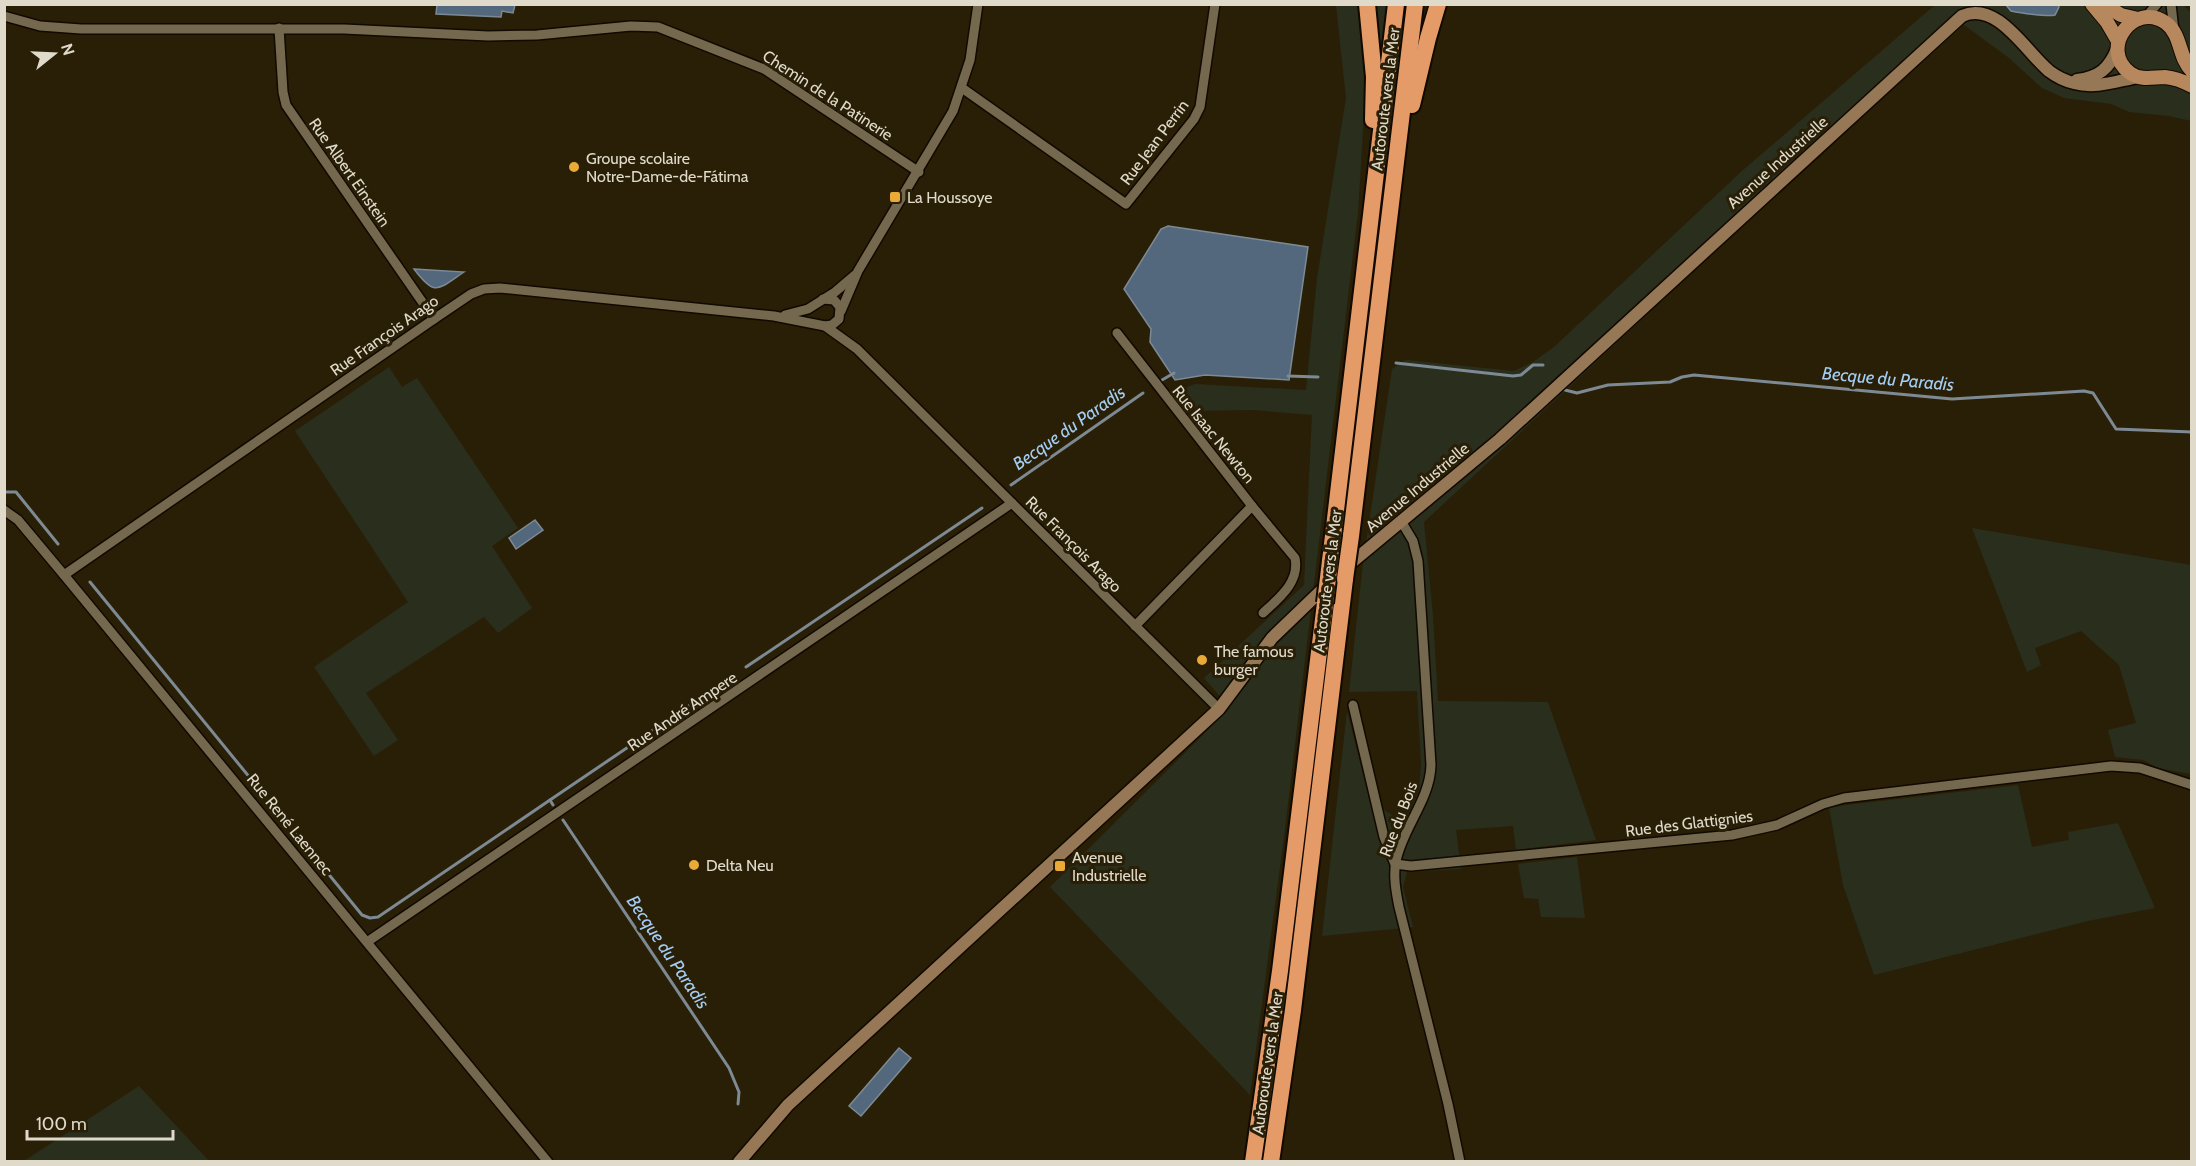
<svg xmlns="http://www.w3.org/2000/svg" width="2196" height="1166" font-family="Cabin,sans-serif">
<rect width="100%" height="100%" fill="#291f06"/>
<g fill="#2a2e1d">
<path d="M1336 5H1388L1383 53 1366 58 1364 113 1358 213 1285 829 1250 1095 1050 887 1230 708 1204 678 1304 585 1312 415 1253 410 1187 411 1173 392 1195 384 1306 390 1317 278 1346 98Z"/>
<path d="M1935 5H2183L2191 13V121L2169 116 2129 112 2111 104 2064 98 2042 88 2009 58 1964 25 1734 234 1424 522 1433 616 1438 701 1548 702 1596 840 1516 850 1513 826 1456 830 1461 869 1407 872 1403 887 1413 927 1322 936 1347 711 1370 802 1404 822 1419 790 1421 764 1417 691 1349 692 1363 563 1392 369 1406 360 1514 371 1533 362 1554 347 1743 170Z"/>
<path d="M389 367 402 387 417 378 518 528 492 546 532 608 498 633 484 617 366 693 398 740 374 756 314 667 408 602 295 431Z"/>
<path d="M1972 528 2191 565V774L2158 768 2143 760 2115 757 2108 730 2136 723 2119 665 2081 631 2035 648 2041 665 2027 672Z"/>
<path d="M2018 785 2032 847 2069 840 2068 832 2118 823 2155 908 2088 921 1874 975 1843 885 1829 807Z"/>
<path d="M1577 857 1585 918 1541 917 1538 899 1524 898 1518 864Z"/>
<path d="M139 1086 209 1161H24Z"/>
</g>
<g fill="#53687c" stroke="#7d8a94" stroke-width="1.5">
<path d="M437 5V4L515 5 513 13 502 11 501 17 436 14Z"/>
<path d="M2006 5H2058L2059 7 2055 15C2048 17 2020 13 2011 11Z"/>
<path d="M1168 226 1308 247 1289 380 1205 375 1175 380 1150 342 1151 329 1124 289 1161 229Z"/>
<path d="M414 269 464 272C437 290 435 297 414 269Z"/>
<path d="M535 520 543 530 516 549 509 538Z"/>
<path d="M899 1048 911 1058 861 1116 849 1106Z"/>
</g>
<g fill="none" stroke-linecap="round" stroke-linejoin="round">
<g stroke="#7d8a94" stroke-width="3">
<path d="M1396 363 1513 376 1521 375 1533 365H1543"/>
<path d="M1288 376 1318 377"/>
<path d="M1162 380 1174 373"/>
<path d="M1565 390 1577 393 1608 385 1670 382 1682 377 1694 375 1952 399 2084 391 2093 393 2116 429 2192 432"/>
<path d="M1011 485 1143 393"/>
<path d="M4 492H16L58 544"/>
<path d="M90 582 362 915 370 918 378 917 550 800"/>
<path d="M746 667 982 508"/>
<path d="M553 805 550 800 733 676"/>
<path d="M563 820 729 1068 739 1092 738 1104"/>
</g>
<defs>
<g id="street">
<path d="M2171 4 2174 31"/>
<path d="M4 16 40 26 81 29H344L488 36 537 35 631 26 658 27 764 69 919 172"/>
<path d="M2146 17 2157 4"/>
<path d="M279 28 283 92 286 105 434 319"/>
<path d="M962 88 1126 204 1194 119 1200 107 1215 4"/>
<path d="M841 311 858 271 953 111 970 60 978 4"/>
<path d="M785 315 808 309 835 292 855 275"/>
<path d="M825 326 857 349 1219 709"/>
<path d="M1117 333 1252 506 1135 626"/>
<path d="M1252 506 1295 558C1300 582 1279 598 1263 613"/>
<path d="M4 510 18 520 64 575 548 1162"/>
<path d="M1401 521 1413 541 1418 561 1431 765C1430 800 1403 827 1396 861 1393 876 1396 892 1399 907L1448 1104 1460 1162"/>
<path d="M64 575 434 319 471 294 484 289 500 288 774 316 825 326 832 325 839 319 840 307 834 300 823 299"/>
<path d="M1353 705 1384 837 1395 864 1411 866 1732 835 1777 825 1823 804 1844 798 2111 766 2140 768 2192 785"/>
<path d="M367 942 1012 503"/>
</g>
<g id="secondary">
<path d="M2077 80C2099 77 2109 69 2117 49"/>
<path d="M1345 568 1500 439 1962 16C1997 0 2026 52 2049 71 2057 77 2065 81 2074 83 2096 89 2116 81 2138 77"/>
<path d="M739 1162 788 1105 1219 709 1272 638 1328 584"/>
</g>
<g id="primary">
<path d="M2092 4 2107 22 2118 41"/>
<path d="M2103 4 2121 15 2138 19"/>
<path d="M2192 71C2178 57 2182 35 2166 23 2134 0 2098 49 2130 73 2141 81 2153 77 2165 77 2175 78 2183 81 2192 86"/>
</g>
<g id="highway">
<path d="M1367 4 1374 77 1373 120"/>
<path d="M1412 105 1428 38 1438 4"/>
<path d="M1351 536 1415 4"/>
<path d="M1330 561 1396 4"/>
<path d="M1253 1162 1280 971 1325 603"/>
<path d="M1271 1162 1293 1010 1345 579"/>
</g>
</defs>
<use href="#street" stroke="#120900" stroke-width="12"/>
<use href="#secondary" stroke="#120900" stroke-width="15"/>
<use href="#primary" stroke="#120900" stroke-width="16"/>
<use href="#highway" stroke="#120900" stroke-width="20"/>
<use href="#street" stroke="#74694e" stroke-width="9"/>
<use href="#secondary" stroke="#967856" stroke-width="12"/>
<use href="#primary" stroke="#b7875d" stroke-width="14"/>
<use href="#highway" stroke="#e49b67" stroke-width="16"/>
<defs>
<g id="highway-bridge">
<path d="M1345 579 1351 536"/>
<path d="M1325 603 1330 561"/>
</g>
</defs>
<use href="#highway-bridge" stroke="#120900" stroke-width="20" stroke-linecap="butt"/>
<use href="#highway-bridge" stroke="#e49b67" stroke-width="16"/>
</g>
<g fill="#e9aa38" stroke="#291f06" stroke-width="2">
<circle cx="574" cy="167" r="6"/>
<rect x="889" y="191" width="12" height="12" rx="3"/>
<circle cx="1202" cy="660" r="6"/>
<circle cx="694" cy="865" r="6"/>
<rect x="1054" y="860" width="12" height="12" rx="3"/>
</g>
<g text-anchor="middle" stroke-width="6" stroke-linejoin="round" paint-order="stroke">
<g font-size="16" fill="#e0dacb" stroke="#291f06">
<text transform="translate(828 95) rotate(33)" y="6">Chemin de la Patinerie</text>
<text transform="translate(1385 99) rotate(-83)" y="6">Autoroute vers la Mer</text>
<text transform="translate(1154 142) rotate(-53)" y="6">Rue Jean Perrin</text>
<text transform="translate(1777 162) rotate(-42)" y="6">Avenue Industrielle</text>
<text transform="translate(350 172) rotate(55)" y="6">Rue Albert Einstein</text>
<text transform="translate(384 335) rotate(-35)" y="6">Rue François Arago</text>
<text transform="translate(1214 434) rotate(51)" y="6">Rue Isaac Newton</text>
<text transform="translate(1417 487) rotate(-40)" y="6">Avenue Industrielle</text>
<text transform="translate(1074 544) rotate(45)" y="6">Rue François Arago</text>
<text transform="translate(1327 581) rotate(-83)" y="6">Autoroute vers la Mer</text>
<text transform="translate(682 711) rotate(-34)" y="6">Rue André Ampere</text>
<text transform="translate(1398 819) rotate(-69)" y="6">Rue du Bois</text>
<text transform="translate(1689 823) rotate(-7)" y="6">Rue des Glattignies</text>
<text transform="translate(290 824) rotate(51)" y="6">Rue René Laennec</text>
<text transform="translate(1267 1063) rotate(-82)" y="6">Autoroute vers la Mer</text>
</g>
<g font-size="16" fill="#e0dacb" stroke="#291f06" text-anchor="start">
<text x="586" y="164">Groupe scolaire<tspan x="586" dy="18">Notre-Dame-de-Fátima</tspan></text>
<text x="907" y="203">La Houssoye</text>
<text x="1214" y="657">The famous<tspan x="1214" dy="18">burger</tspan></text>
<text x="1072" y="863">Avenue<tspan x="1072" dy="18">Industrielle</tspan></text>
<text x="706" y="871">Delta Neu</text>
</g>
<g font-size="18" font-style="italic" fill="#a4cdf4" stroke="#291f06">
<text transform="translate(1888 379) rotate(5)" y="6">Becque du Paradis</text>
<text transform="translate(1069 428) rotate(-35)" y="6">Becque du Paradis</text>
<text transform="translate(668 952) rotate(56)" y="6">Becque du Paradis</text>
</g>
</g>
<rect width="2196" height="1166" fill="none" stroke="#e0dacb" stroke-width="12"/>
<g transform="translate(54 54) rotate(72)" stroke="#291f06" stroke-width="4.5" paint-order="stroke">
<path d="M0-4.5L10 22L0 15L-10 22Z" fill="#e0dacb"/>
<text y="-9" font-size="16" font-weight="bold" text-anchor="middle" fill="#e0dacb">N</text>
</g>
<path d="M27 1130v9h146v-9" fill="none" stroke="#e0dacb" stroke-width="3"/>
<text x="36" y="1130" font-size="18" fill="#e0dacb" stroke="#291f06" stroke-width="4.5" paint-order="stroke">100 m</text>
</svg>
